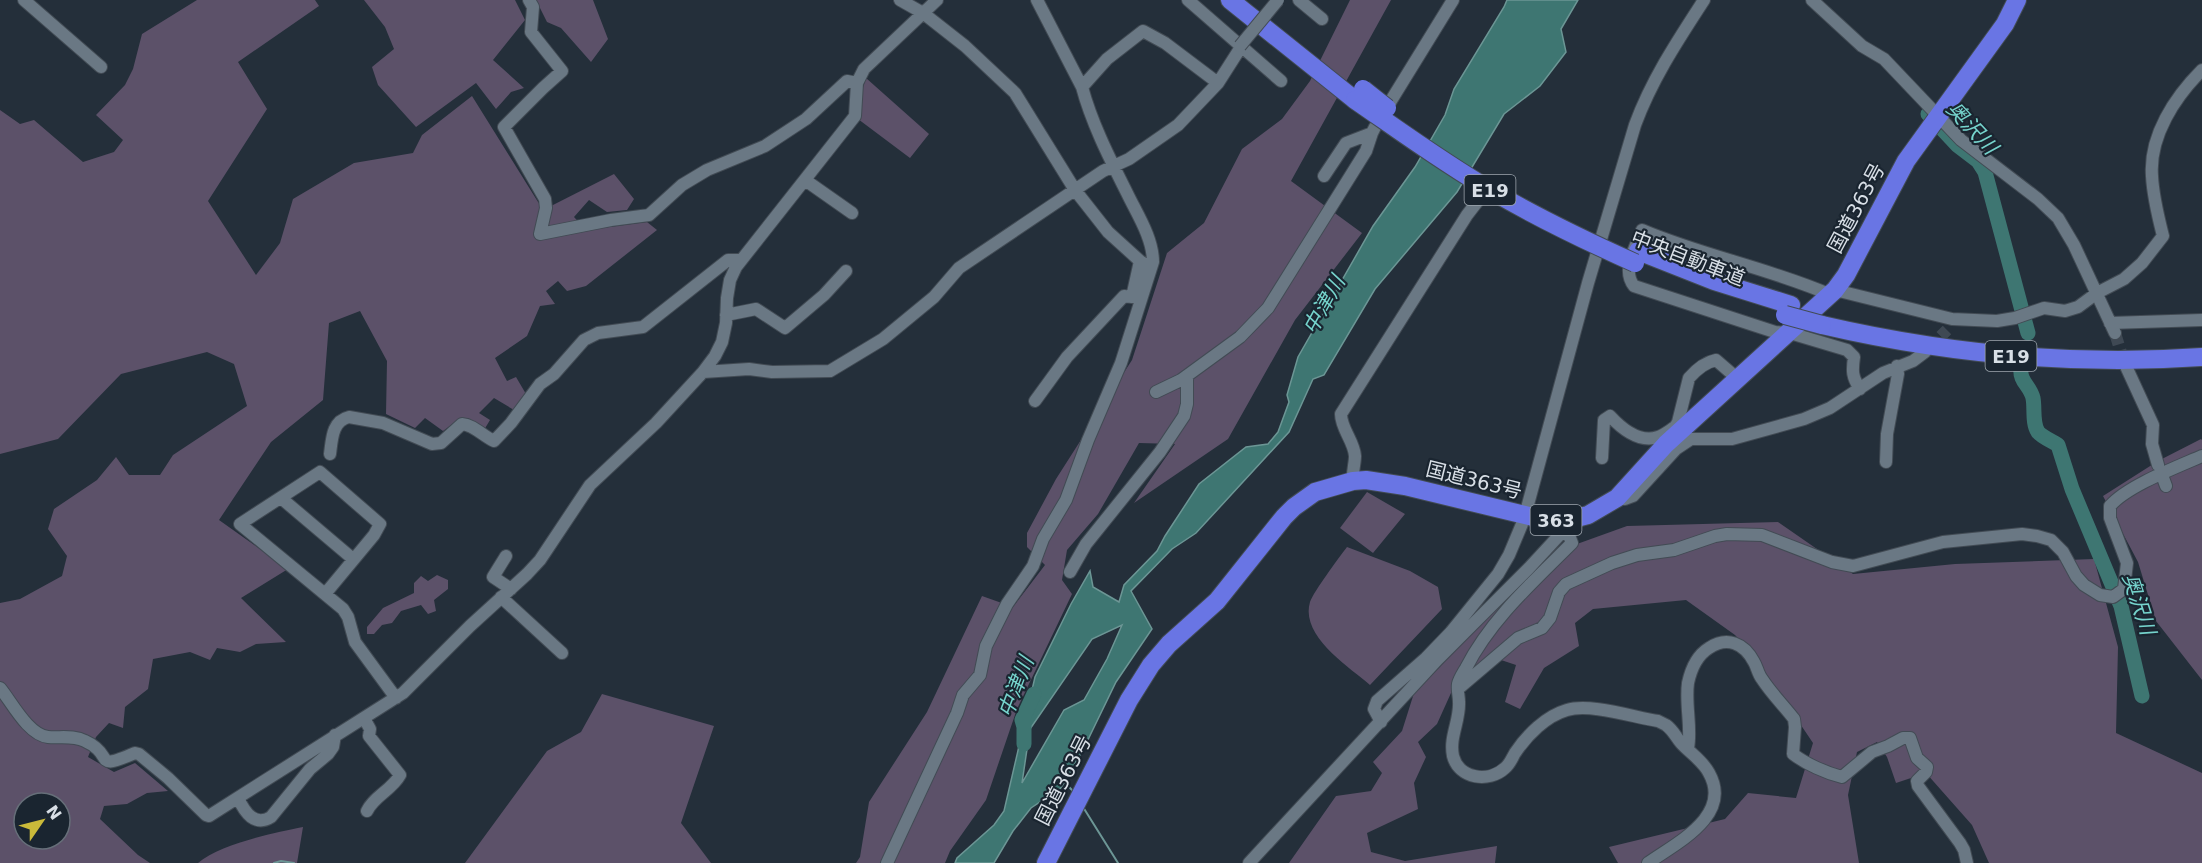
<svg xmlns="http://www.w3.org/2000/svg" width="2202" height="863" viewBox="0 0 2202 863" font-family="'DejaVu Sans','Noto Sans JP',sans-serif">
<style>
.green{fill:#5c5169;fill-rule:evenodd}
.water{fill:#3e7672;stroke:#6c9695;stroke-width:1.5;fill-rule:evenodd}
.lines{fill:none;stroke-linecap:round;stroke-linejoin:round}
.stream{stroke:#6c9695;stroke-width:2}
.river{stroke:#3e7672;stroke-width:15}
.minor-tunnel{stroke:#3f4954;stroke-width:12;stroke-dasharray:12 6;stroke-linecap:butt}
.minor-casing{stroke:#424b54;stroke-width:14}
.highway-casing{stroke:#424b54;stroke-width:20}
.minor{stroke:#6a7884;stroke-width:12}
.highway{stroke:#6975e4;stroke-width:18}
.minor-bridge-casing{stroke:#424b54;stroke-width:14;stroke-linecap:butt}
.highway-bridge-casing{stroke:#424b54;stroke-width:20;stroke-linecap:butt}
.minor-bridge{stroke:#6a7884;stroke-width:12}
.highway-bridge{stroke:#6975e4;stroke-width:18}
.labels{text-anchor:middle;dominant-baseline:central;stroke-width:4.5;stroke-linejoin:round;paint-order:stroke}
.shield{fill:#1a2530;stroke:#9fa7af;stroke-width:1.5}
.shield-label{font-size:18px;font-weight:bold;fill:#d8dfe6}
.street-label{font-size:20px;fill:#d8dfe6;stroke:#1a2530}
.water-label{font-size:21px;font-style:italic;fill:#76d4cd;stroke:#1a2530}
</style>
<rect width="100%" height="100%" fill="#242f3a"/>
<path class="green" d="M197,0H315L319,6L238,62L267,109L208,201L256,275L280,243L293,199L354,163L413,153L422,135L472,96L548,218L551,206L614,174L634,199L627,210L607,212L589,200L574,217L586,230L647,222L657,230L586,286L567,291L558,281L546,291L555,304L540,306L527,336L495,358L507,381L516,377L526,394L514,410L494,398L479,413L490,420L484,430L468,418L458,420L443,431L425,418L415,428L386,414L387,361L360,311L329,323L323,400L271,442L219,520L288,569L241,598L286,642L256,644L240,652L217,648L210,660L190,652L153,659L148,689L125,707L123,728L109,723L96,737L88,757L114,772L135,763L168,791L147,793L127,804L104,806L100,819L138,855L150,863H0V603L20,599L62,576L67,556L48,529L54,509L97,480L116,457L129,475H160L173,455L247,406L234,364L207,352L121,374L58,439L0,454V110L20,124L34,120L83,162L114,152L123,140L96,115L125,85L133,69L142,34ZM24,803H60V839H24Z
M364,0H515L525,20L493,60L524,88L511,92L496,109L476,83L416,127L378,85L372,67L394,49L385,27Z
M536,0H593L608,39L591,62L561,28L547,22Z
M1350,0H1391L1291,181L1362,233L1295,320L1228,439L1134,503L1175,444L1139,443L1098,514L1067,550L1062,580L1072,594L1017,709L986,800L950,851L945,863H856L860,857L869,802L927,712L982,596L1013,607L1045,565L1027,547V533L1056,479L1132,360L1167,253L1204,223L1242,149L1282,119L1310,81Z
M866,78L929,134L910,158L858,119L862,114L860,97Z
M2201,439L2202,440V680L2156,621L2138,562L2103,496L2158,461Z
M1367,492L1405,514L1373,553L1340,528Z
M1778,522L1853,574L1955,564L2094,559L2118,647L2116,733L2202,773V863H1989L1972,825L1926,773L1896,783L1887,757L1877,742L1857,752L1848,795L1859,863H1618L1609,847L1725,819L1748,793L1796,798L1813,743L1755,657L1735,635L1686,600L1593,609L1575,623L1579,646L1544,668L1520,709L1505,702L1516,665L1492,657L1451,693L1437,724L1418,742L1426,757L1414,783L1418,809L1367,833L1371,852L1405,861L1497,846L1495,863H1289L1336,796L1371,791L1382,773L1373,762L1402,731L1414,693L1552,553L1627,526Z
M1347,547L1410,571L1438,587L1442,609L1370,685C1348,666 1300,636 1310,602C1314,591 1338,559 1347,547Z
M437,575L448,580V589L434,600L436,611L428,614L421,605L401,611L392,623L382,625L374,634H367V627L383,608L414,593V583L421,576L428,581Z
M602,694L714,726L681,823L711,863H465L547,751L581,732Z
M303,827L297,863H198C221,844 273,833 303,827Z"/>
<path class="water" d="M1507,0H1578L1561,29L1566,52L1540,86L1504,114L1457,192L1375,289L1324,375L1313,379L1289,432L1196,533L1172,549L1131,591L1152,629L1116,682L1083,750L1061,788L1031,808L1013,831L994,863H955L957,858L994,825L1004,811L1035,677L1071,604L1090,571L1093,587L1119,602L1124,585L1157,551L1165,536L1199,484L1246,447L1268,444L1278,432L1289,402L1287,395L1298,357L1373,226L1415,167L1445,115L1454,89L1504,7ZM1122,625L1107,659L1084,700L1064,710L1022,783L1030,729L1092,639Z"/>
<g class="lines">
<path class="stream" d="M1063,781L1074,792
M1083,807L1118,863
M274,863L281,861L294,863"/>
<path class="river" d="M1928,114L1957,145L1978,161L1985,172L2028,333
M2021,367C2019,382 2030,385 2033,398C2035,408 2032,423 2038,432C2042,437 2052,441 2058,445L2072,489L2121,606L2142,696
M1024,744V727L1022,720L1034,694"/>
<path class="minor-tunnel" d="M2115,333L2124,362
M1928,349L1947,330"/>
<g class="minor-casing">
<path id="minor" d="M24,0L101,67
M529,0L533,7L531,32L562,71L543,88L504,127L545,199L546,208L540,234L611,220L649,215L682,185L707,170L765,146L806,119L847,81L857,83
M900,0L923,13L965,46L1015,93L1075,190L1108,232L1140,261L1151,268
M1188,0L1281,81
M1299,0L1322,19
M1812,0L1862,46L1884,59L1961,140L2038,199L2058,218L2074,245L2115,333
M1082,87L1107,59L1143,31L1165,43L1218,83
M1384,112L1453,0
M1324,176L1346,143L1372,133L1375,127
M805,180L852,213
M1835,290L1952,319L1997,321L2015,318L2044,308L2065,311L2078,307L2097,293L2124,279L2142,263L2163,236C2158,216 2153,197 2152,176C2149,136 2175,97 2202,70
M1831,295C1769,268 1703,256 1642,230C1636,247 1621,270 1634,286L1775,332L1790,333L1847,350L1854,357C1852,371 1852,377 1860,389
M726,315L756,309L785,328L824,295L846,271
M2110,323L2202,320
M2124,362L2153,425L2152,444L2158,465
M703,372L749,369L772,372L830,371L883,339L934,297L959,268L1103,171L1129,159L1178,125L1218,83L1241,47
M1156,392L1181,380L1240,337L1268,308L1366,151L1372,133
M1035,401L1067,357L1124,296L1132,297L1140,261
M1679,432L1675,427L1678,422L1689,378C1696,370 1706,362 1716,360L1738,379
M330,454C332,439 332,421 349,417L383,423L432,444L441,443L462,424C474,425 483,436 494,441L511,423L540,384L554,374L584,340L598,333L643,327L728,260H741
M1602,458L1604,420L1610,416C1622,429 1640,443 1658,437C1664,435 1670,430 1675,427
M1886,462L1887,434L1898,374L1897,366
M2162,475L2166,486
M1353,481C1352,472 1355,464 1355,456C1354,441 1341,429 1341,414L1467,215L1484,193
M281,498L353,559
M1617,498L1625,499L1633,496L1676,449L1691,439H1732L1804,419L1830,408L1883,373L1913,361L1925,352
M1527,508L1588,283L1635,125C1652,79 1678,40 1704,0
M1566,528L1572,543C1534,581 1491,619 1466,668C1463,673 1459,679 1458,684C1457,690 1459,696 1459,702C1460,721 1449,737 1453,756C1459,779 1489,783 1505,768C1510,764 1512,758 1515,753C1527,735 1546,716 1567,710C1590,703 1633,717 1658,721L1666,725C1673,730 1676,737 1681,743C1690,753 1703,761 1709,773C1733,816 1676,843 1648,863
M506,556L493,577L511,589
M1070,572L1086,544L1160,452L1184,416L1187,404V376
M325,594L374,535L380,524L320,472L240,524L343,609L348,617L355,642L396,698
M501,597L562,653
M0,688C11,701 28,735 48,737C60,738 74,735 85,741C116,755 91,772 135,753L139,754L168,778L206,815L209,816L403,693L470,626L527,574L540,560L590,485L656,423L703,372L715,356L722,342L726,323L727,298L730,280L736,267L855,116L857,83L864,69L937,0
M1458,689L1518,638L1542,628L1550,618L1559,592L1566,584L1612,563L1637,555L1674,550L1715,536L1727,534L1762,535L1832,562L1853,566L1943,542L2022,534L2037,536L2051,540L2063,552L2076,576L2084,585L2100,595L2113,597L2124,589L2127,563L2110,518V506C2127,486 2177,467 2202,456
M364,718L370,729L369,736L400,775C392,790 374,796 367,811
M1381,722L1374,709L1377,701L1426,658L1451,632L1498,574L1509,555L1522,524
M1688,748C1692,729 1685,704 1688,683C1691,669 1696,656 1709,648C1727,636 1744,643 1754,662C1757,667 1758,674 1762,679C1771,693 1784,706 1794,719L1795,727L1793,754C1806,764 1826,773 1842,777L1872,752L1888,746L1903,738H1910L1917,758L1927,767L1926,772L1917,781L1918,786L1960,843L1964,850L1967,863
M238,798C245,813 255,827 271,817L310,769L328,754L333,747L335,735
M887,863L957,713L963,695L980,675L986,646L1007,604L1033,566L1043,539L1066,500L1088,440L1121,363L1153,262C1153,238 1137,214 1127,193C1110,159 1092,124 1082,87L1037,0
M1249,863L1438,659L1529,568L1566,528L1565,522"/>
</g>
<g class="highway-casing">
<path id="highway" d="M1230,0L1355,100
M1638,251L1714,281L1791,305
M1822,325C1947,354 2074,366 2202,357
M1046,863L1129,700L1151,665L1169,644L1217,601L1284,517L1294,507L1315,492L1353,481L1366,480L1405,486L1537,518L1565,521L1588,515L1617,498L1666,444L1835,290L1846,275L1906,161L2005,24L2017,0"/>
</g>
<use href="#minor" class="minor"/>
<use href="#highway" class="highway"/>
<g class="minor-bridge-casing">
<path id="minor-bridge" d="M1240,46L1278,0"/>
</g>
<g class="highway-bridge-casing">
<path id="highway-bridge" d="M1363,89L1387,108
M1355,100C1400,131 1445,164 1492,191C1538,218 1586,241 1635,263
M1785,315L1822,325"/>
</g>
<use href="#minor-bridge" class="minor-bridge"/>
<use href="#highway-bridge" class="highway-bridge"/>
</g>
<g class="labels">
<g class="shield">
<rect x="1464.5" y="175" width="51" height="30" rx="4.5"/>
<rect x="1985.5" y="341" width="51" height="30" rx="4.5"/>
<rect x="1530.5" y="505" width="51" height="30" rx="4.5"/>
</g>
<g class="shield-label">
<text x="1490" y="190">E19</text>
<text x="2011" y="356">E19</text>
<text x="1556" y="520">363</text>
</g>
<g class="street-label">
<text transform="translate(1856 208) rotate(-62)">国道363号</text>
<text transform="translate(1688 258) rotate(21)">中央自動車道</text>
<text transform="translate(1474 480) rotate(14)">国道363号</text>
<text transform="translate(1063 780) rotate(-63)">国道363号</text>
</g>
<g class="water-label">
<text transform="translate(1972 128) rotate(47)">奥沢川</text>
<text transform="translate(1324 305) rotate(-61)">中津川</text>
<text transform="translate(2139 604) rotate(72)">奥沢川</text>
<text transform="translate(1016 687) rotate(-69)">中津川</text>
</g>
</g>
<g transform="translate(42 821) rotate(55)"><circle r="28" fill="#1a2530" stroke="#666f79" stroke-width="1.5"/>
<path d="M0-4.5L10 22L0 15L-10 22Z" fill="#caba3a"/>
<text y="-9" font-size="16" font-weight="bold" text-anchor="middle" fill="#d8dfe6">N</text>
</g>
</svg>
